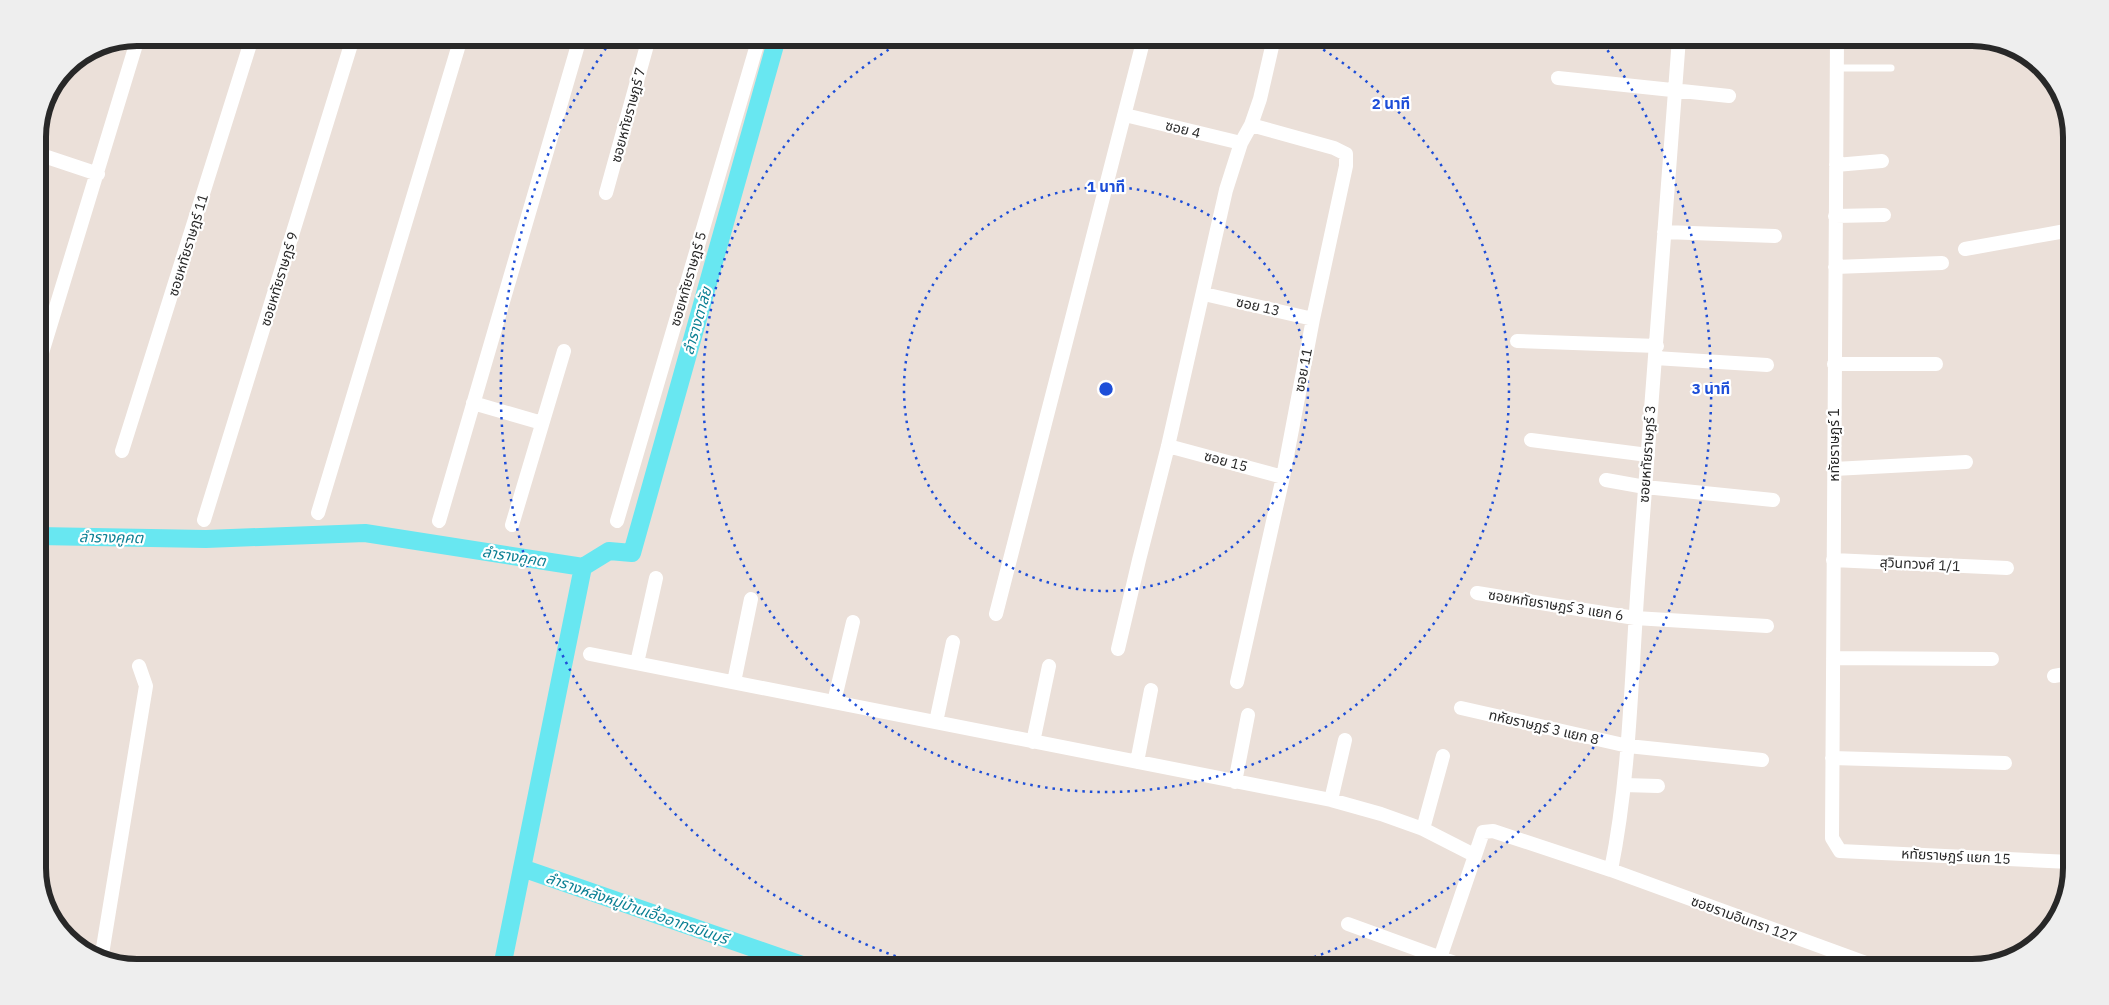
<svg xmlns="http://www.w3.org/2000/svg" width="2109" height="1005" viewBox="0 0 2109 1005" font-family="'IBM Plex Sans','Noto Sans Thai',sans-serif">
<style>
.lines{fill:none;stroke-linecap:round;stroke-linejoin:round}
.canal{stroke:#68e7f1;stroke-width:18}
.service{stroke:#fff;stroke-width:7}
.minor{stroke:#fff;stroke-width:14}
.ring{fill:none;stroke:#1d4ed8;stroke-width:2.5;stroke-dasharray:2.5 5}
.labels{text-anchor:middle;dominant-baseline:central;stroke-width:4.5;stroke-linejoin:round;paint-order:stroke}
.street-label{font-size:14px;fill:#282828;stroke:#fff}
.water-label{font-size:15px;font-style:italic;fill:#0a7f93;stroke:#fff}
.rim{fill:none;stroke:#282828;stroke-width:6}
.centre{fill:#1d4ed8;stroke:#fff;stroke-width:2.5}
.ring-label{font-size:15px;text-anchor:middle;font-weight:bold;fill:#1d4ed8;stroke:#fff;stroke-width:4.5;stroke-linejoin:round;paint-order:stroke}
</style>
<rect width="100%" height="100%" fill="#ebe0d9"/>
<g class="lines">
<path class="canal" d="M38,536L206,539L365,533L583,567L502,967
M583,567L609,551L632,553L777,38
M522,868L808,967"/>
<path class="service" d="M1837,68H1891"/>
<path class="minor" d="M1837,38L1832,838L1840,851L2071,862
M1558,78L1729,96
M1125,115L1241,143
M38,154L98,174
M1836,165L1882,161
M606,193L649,38
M1835,216L1884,215
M1664,232L1775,236
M1965,249L2071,230
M1835,267L1942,263
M1204,294L1313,319
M1517,341L1657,346
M1655,358L1767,365
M1834,364H1936
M38,366L138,38
M473,403L542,423
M1531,440L1648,455
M1168,446L1283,477
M122,451L252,38
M1834,469L1966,462
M1606,480L1645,487L1773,500
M318,513L461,38
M204,520L353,38
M439,521L580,38
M617,521L759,38
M512,525L564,351
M1833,560L2007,568
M1477,593L1635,618L1767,626
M996,614L1144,38
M1118,649L1139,560L1168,446L1226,190L1241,143L1251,125L1260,99L1274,38
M590,654L1331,800L1381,814L1423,829L1474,855
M1833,658L1992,659
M637,663L656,578
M2054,676L2071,673
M734,682L751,599
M1237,682L1283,477L1313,319L1346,166V154L1334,148L1251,125
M834,702L853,622
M1461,708L1628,746L1762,760
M936,722L953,642
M1033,742L1049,666
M1832,758L2005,763
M1137,762L1151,690
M1235,782L1248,715
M1624,785L1658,786
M1331,800L1345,740
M1423,829L1443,756
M1611,870C1631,771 1631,670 1639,569C1652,392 1666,215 1679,38
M1348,924L1466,967
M1440,958L1483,832L1493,831L1611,870L1877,967
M101,960L146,686L139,666"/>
</g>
<g class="ring">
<circle cx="1106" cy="389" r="202"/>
<path d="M1304 38A403 403 0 1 1 908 38"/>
<path d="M924 966A605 605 0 0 1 613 38M1599 38A605 605 0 0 1 1288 966"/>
</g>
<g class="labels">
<g class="street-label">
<text transform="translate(628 115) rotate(-75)">ซอยหทัยราษฎร์ 7</text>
<text transform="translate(1183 129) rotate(14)">ซอย 4</text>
<text transform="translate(188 245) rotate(-73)">ซอยหทัยราษฎร์ 11</text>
<text transform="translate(279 279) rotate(-73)">ซอยหทัยราษฎร์ 9</text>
<text transform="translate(688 279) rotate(-74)">ซอยหทัยราษฎร์ 5</text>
<text transform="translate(1258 306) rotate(13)">ซอย 13</text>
<text transform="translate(1303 370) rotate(-79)">ซอย 11</text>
<text transform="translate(1834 445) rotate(-90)">หทัยราษฎร์ 1</text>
<text transform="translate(1647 454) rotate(-86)">ซอยหทัยราษฎร์ 3</text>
<text transform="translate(1226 461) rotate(15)">ซอย 15</text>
<text transform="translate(1920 564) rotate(3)">สุวินทวงศ์ 1/1</text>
<text transform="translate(1556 605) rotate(9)">ซอยหทัยราษฎร์ 3 แยก 6</text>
<text transform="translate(1544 727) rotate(13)">ทหัยราษฎร์ 3 แยก 8</text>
<text transform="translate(1956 856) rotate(3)">หทัยราษฎร์ แยก 15</text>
<text transform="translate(1744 919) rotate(20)">ซอยรามอินทรา 127</text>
</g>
<g class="water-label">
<text transform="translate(697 321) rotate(-74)">ลำรางตาลัย</text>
<text transform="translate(111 537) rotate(1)">ลำรางคูคต</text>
<text transform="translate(514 556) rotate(9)">ลำรางคูคต</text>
<text transform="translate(637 908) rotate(19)">ลำรางหลังหมู่บ้านเอื้ออาทรมีนบุรี</text>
</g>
</g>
<path d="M0 0H2109V1005H0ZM137 46H1972A91 91 0 0 1 2063 137V868A91 91 0 0 1 1972 959H137A91 91 0 0 1 46 868V137A91 91 0 0 1 137 46Z" fill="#eee" fill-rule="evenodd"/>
<path class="rim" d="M137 46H1972A91 91 0 0 1 2063 137V868A91 91 0 0 1 1972 959H137A91 91 0 0 1 46 868V137A91 91 0 0 1 137 46Z"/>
<circle cx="1106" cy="389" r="8" class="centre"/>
<g class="ring-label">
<text x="1391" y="109">2 นาที</text>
<text x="1106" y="192">1 นาที</text>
<text x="1711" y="394">3 นาที</text>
</g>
</svg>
